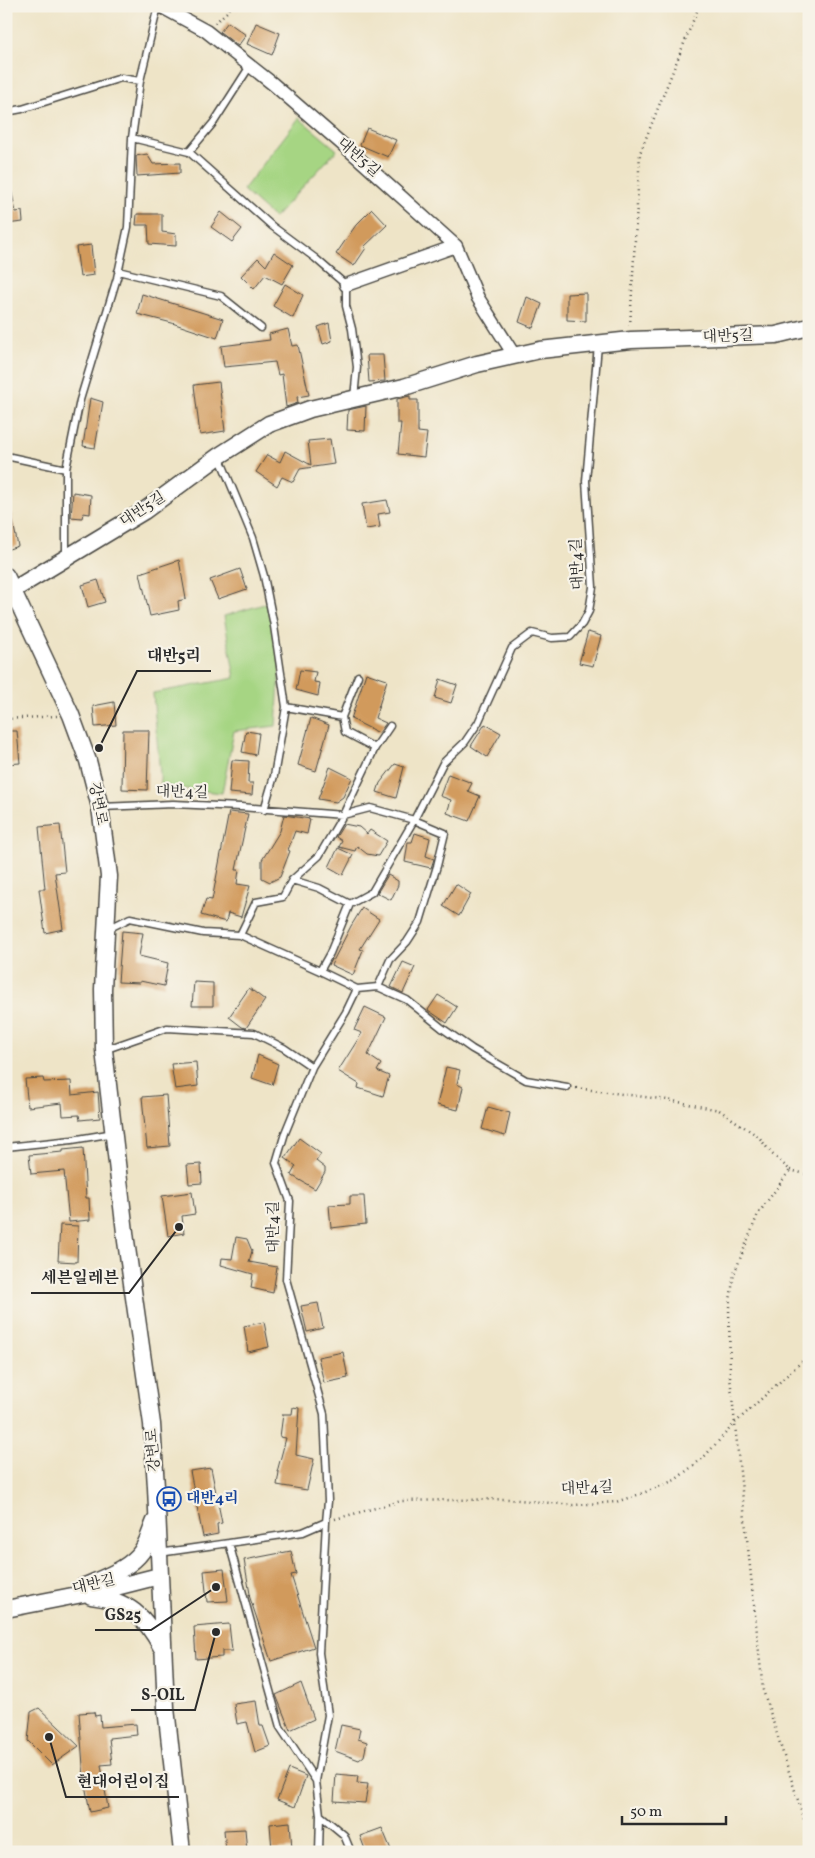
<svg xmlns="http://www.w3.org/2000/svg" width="815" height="1858" viewBox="0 0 815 1858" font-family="Vollkorn,'Noto Serif KR',serif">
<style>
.green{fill:#a6d583;stroke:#688057}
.building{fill:#d19a5c}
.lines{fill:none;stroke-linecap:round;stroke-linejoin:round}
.service-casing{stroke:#484742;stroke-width:9}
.minor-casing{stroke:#484742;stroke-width:15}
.tertiary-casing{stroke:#484742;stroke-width:19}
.path{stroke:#484742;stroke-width:2.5;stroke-dasharray:1 4;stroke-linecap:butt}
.service{stroke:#fff;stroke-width:6}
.minor{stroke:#fff;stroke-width:12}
.tertiary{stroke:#fff;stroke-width:16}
.labels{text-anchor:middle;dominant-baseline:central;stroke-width:4.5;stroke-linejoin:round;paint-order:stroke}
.street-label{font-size:15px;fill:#2b2b2b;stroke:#f7f3e8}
.transit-label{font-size:15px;font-weight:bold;fill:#164399;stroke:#f7f3e8;text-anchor:start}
.leader{fill:none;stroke:#2b2b2b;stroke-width:2}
.callout-dot{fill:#2b2b2b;stroke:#f7f3e8;stroke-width:2}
.callout-label{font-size:16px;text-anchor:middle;font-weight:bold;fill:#2b2b2b;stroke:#f7f3e8;stroke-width:4.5;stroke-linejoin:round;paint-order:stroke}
</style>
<rect width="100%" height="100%" fill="#f7f3e8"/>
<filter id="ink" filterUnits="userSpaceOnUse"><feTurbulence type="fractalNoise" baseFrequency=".02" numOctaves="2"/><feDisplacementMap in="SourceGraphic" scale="10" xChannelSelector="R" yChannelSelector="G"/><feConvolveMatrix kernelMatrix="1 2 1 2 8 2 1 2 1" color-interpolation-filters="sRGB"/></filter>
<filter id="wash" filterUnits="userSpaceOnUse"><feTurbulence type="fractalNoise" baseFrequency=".0096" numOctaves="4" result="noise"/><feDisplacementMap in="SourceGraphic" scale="20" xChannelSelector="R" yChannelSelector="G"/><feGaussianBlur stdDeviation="1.12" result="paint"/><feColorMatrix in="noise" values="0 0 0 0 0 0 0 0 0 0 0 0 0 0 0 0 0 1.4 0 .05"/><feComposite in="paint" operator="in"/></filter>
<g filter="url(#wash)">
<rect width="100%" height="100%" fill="#eee4c7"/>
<path class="green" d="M299,118L337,150L274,218L243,190Z
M271,602L280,667L276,726L234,731L222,793L161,786L153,693L235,678L224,616Z"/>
<g id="blocks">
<path class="building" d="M228,22L246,35L238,46L220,32Z
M256,23L280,33L272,55L247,44Z
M367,128L396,140L388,157L360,145Z
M147,154L153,164L180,163V173L137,176L136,156Z
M11,189L16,212L22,211L23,222L6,224V190Z
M372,209L387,225L364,247L366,248L354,266L336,254L356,225Z
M221,212L242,229L232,242L211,227Z
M137,214H162V232L176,234V246L149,244L148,225H136Z
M91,245L94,275L80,277L76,247Z
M274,252L293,265L282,284L265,275L254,289L241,276L258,258L266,266Z
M285,284L303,295L293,318L273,306Z
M586,293V321L567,320V294Z
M142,294L223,319L217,338L172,323L137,314Z
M527,297L542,304L533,328L519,322Z
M329,323L332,341L323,344L318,327Z
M288,329L292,346L298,345L309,395L297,397L298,403L286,407L282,374L278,375L275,362L224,367L221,346L270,340L269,334Z
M367,355H383L385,381L369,382Z
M219,382L225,431L200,435L194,385Z
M410,396V400H418V432L427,433L424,457L398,454L401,423H397V399Z
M90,398L103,402L95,448L83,446Z
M366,406L365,431L347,430L348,410Z
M330,439L334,464L300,469L293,482L282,477L277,486L256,472L267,455L280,462L285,451L311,465L308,441Z
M73,492L91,495L90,514L83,513L82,518L71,517Z
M387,500L390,512L378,514L380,527L366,529L362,504Z
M11,513L18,546L6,550V514Z
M179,560L186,599L178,601L179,610L150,616L140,573Z
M240,569L247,589L218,599L210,580Z
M98,580L105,602L88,607L82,585Z
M588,632L601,636L593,666L579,663Z
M300,670L316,672L314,682L320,683L318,696L296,690Z
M366,673L387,680L375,718L386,723L379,733L351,719Z
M440,679L457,685L451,703L435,698Z
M114,702L116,725L95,727L93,706Z
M311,718L329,725L316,771L298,765Z
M485,724L501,733L487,757L471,746Z
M123,730H149L147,790L122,789Z
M6,731H17L20,763L6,764Z
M246,731L259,733L256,755L242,752Z
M232,760L249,761L248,783H253L252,795L229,793Z
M395,764L404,767L396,798L377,792L380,783Z
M330,767L352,778L343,797L336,802L318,799Z
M448,774L472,783L468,791L480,796L469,821L447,813L451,800L440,796Z
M229,812L248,814L236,870H239L237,884L250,886L241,917L228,913L226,922L201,915L206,899L212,900Z
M284,815L310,819L307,834L295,831L288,850L290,851L280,877L270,882L262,878V860L280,831Z
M344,824L359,827L367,834L370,830L387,841L378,856L367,854L357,846L355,851L339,847L342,841L336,837Z
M60,825L65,872L55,873L63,929L45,933L39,889H45L39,827Z
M415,833L430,838L426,856L434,859L431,868L405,862L408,842H412Z
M338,848L353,855L343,875L329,867Z
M388,875L398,881V885L391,900L377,893Z
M456,884L471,894L459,916L443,906Z
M362,908L379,919L360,949L363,950L353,975L331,965L351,926Z
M122,931L143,933L139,956L168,963L164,986L140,981V983L118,982Z
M403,962L415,967L403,993L391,987Z
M194,982L213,983V1006H192Z
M249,988L265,1000L246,1028L242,1027L229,1017Z
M438,995L457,1007L447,1023L428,1010Z
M365,1007L386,1017L368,1055L381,1064L377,1071L389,1076L383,1096L358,1088L359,1084L338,1071L362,1033L354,1030Z
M258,1055L278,1064L272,1085L252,1078Z
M196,1062L198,1086L175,1089L171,1064Z
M446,1067L460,1070L457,1084L463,1087L458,1110L437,1105Z
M43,1078L44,1082L71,1081L72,1095L98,1092L100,1118L80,1120L79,1115L63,1116L62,1103L28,1107L25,1079Z
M166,1095L170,1146L147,1148L142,1097Z
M488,1107L510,1113L505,1136L482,1129Z
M299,1138L321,1154L316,1161L325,1168V1172L315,1189L291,1175L296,1166L285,1158Z
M83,1148L86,1198H89L90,1220L69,1222L64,1171L31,1174L29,1155L63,1152V1150Z
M201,1164L202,1183L189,1184L187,1165Z
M192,1192L195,1214L182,1216L184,1233L168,1236L162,1196Z
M350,1196H364L366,1224L331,1228L329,1205L350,1204Z
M60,1225L78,1226L77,1262L58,1261Z
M236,1237L247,1239L252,1251L249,1262L277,1267L273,1293L251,1288L253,1274L221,1265L222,1258L232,1259Z
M318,1303L323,1328L307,1332L301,1306Z
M264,1322L269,1347L248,1352L244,1326Z
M343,1352L348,1378L324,1383L318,1357Z
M293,1407L299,1408L296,1455L314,1459L307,1490L277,1485L279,1472H277L286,1438L280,1437L283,1414H292Z
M211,1468L222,1523L217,1524L218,1534L203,1537L190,1471Z
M291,1551L296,1574L291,1575L314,1647L271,1661L249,1595L250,1594L244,1560Z
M224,1569L228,1601L207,1602L204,1571Z
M229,1624L232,1651H222V1657L196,1659L194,1627Z
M301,1683L314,1719L290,1730L276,1695Z
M256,1701L260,1726H263L270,1746L255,1752L247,1722L237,1724L234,1704Z
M39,1708L79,1746L52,1765L28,1741L31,1712Z
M94,1712L95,1716L100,1715L101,1727L136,1724L137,1735L109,1738L112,1764L101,1765L108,1808L90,1812L84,1779L79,1713Z
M341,1725L360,1729L358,1739L367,1742L364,1756L359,1760L335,1751Z
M289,1769L306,1776L295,1807L277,1800Z
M336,1774L358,1776L357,1783L368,1784L365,1803L334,1801Z
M290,1822L292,1849L272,1850L270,1824Z
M382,1828L392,1852H366L360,1836Z
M245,1829L247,1852H226L224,1830Z"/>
</g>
</g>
<g filter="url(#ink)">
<use href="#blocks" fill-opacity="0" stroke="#484742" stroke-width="1"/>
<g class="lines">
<g class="service-casing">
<path id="service" d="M6,112L22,109L121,78L140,81
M132,138L189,152L272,226L315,258L346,285V306L352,329L357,367L354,398
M189,152L214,122L250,66
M118,271L221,296L261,328
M6,456L66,469V557
M219,456L253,538L264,576L274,626L286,707L274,776L264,810
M66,469L80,400L117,278L128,227L132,138L140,81L158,6
M286,707L342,717L358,676
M342,717L345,732L375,748
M101,807L173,804L241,807L343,815L375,748L390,726
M292,880L319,888L350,904
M108,929L130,918L203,933L240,935L320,971L357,989L346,1012L312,1067L285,1133L276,1163L290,1201L286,1279L324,1414L328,1501L326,1522
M240,935L256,902L283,897L292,880L319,856L343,815L370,808L414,820L372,892L350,904L330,953L320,971
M378,987L390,960L407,942L420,922L437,866L445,833L414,820L443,763L465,742L478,723L512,648L532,633L552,638L570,637L582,624L589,611L593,587L586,481L598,345
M357,989L378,987L407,1000L442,1028L472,1049L526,1080L567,1087
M104,1050L167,1028L254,1033L284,1048L312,1067
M6,1147L72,1140L114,1133
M229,1543L303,1532L326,1522L319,1653L328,1715L316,1781
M159,1553L229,1543L280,1727L316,1781L320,1815
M319,1852L320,1815L344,1835L351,1852"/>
</g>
<g class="minor-casing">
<path id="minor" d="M160,6L206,31L273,84L357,157L456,246L346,285
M456,246L478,298L514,355"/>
</g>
<g class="tertiary-casing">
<path id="tertiary" d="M6,576L71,715L88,761L100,807L109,876L103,989L104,1050L126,1241L152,1424L156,1487L166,1708L182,1852
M13,590L144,511L219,456L269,424L310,409L404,387L477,364L540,350L631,340L776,335L809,327
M83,1587C101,1579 124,1571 138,1556C147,1547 150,1532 155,1521
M91,1596C128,1600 146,1617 162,1648
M6,1609L108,1589L159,1576"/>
</g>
<path class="path" d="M215,23L229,10L231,6
M630,326L640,153L699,6
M6,719L57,716
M576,1088L668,1100L719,1110L759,1137L771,1153L790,1170L758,1214L734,1274L729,1307L730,1377L763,1690L809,1835
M790,1170L809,1175
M335,1519L401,1501L508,1499L573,1505L616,1502L643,1493L675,1480L703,1458L735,1423L809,1355"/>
<use href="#service" class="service"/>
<use href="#minor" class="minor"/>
<use href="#tertiary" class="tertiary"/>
</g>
</g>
<defs>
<g id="bus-ring" transform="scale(1.25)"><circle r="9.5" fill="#f7f3e8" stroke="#1a4fb4" stroke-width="1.5"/><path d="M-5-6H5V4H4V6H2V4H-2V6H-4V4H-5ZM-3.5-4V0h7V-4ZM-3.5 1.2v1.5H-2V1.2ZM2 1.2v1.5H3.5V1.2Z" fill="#1a4fb4"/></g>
</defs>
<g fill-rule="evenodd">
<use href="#bus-ring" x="169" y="1499"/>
</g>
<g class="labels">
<g class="street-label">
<text transform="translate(358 158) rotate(41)">대반5길</text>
<text transform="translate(728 337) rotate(-2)">대반5길</text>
<text transform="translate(143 510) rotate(-33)">대반5길</text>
<text transform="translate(578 564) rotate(-92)">대반4길</text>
<text transform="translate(182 793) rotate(1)">대반4길</text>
<text transform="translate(97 804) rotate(79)">강변로</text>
<text transform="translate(274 1227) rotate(-90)">대반4길</text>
<text transform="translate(154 1450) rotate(-94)">강변로</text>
<text transform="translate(587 1489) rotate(-2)">대반4길</text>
<text transform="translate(94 1585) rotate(-13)">대반길</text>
</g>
<g class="transit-label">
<text x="186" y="1499">대반4리</text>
</g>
</g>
<path class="leader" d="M99 748L137 671H211M179 1227L129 1293H31M216 1587L151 1630H95M216 1632L195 1710H131M49 1737L66 1797H179"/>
<g class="callout-dot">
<circle cx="99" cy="748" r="5"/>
<circle cx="179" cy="1227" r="5"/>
<circle cx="216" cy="1587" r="5"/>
<circle cx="216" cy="1632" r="5"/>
<circle cx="49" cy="1737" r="5"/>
</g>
<g class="callout-label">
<text x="174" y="661">대반5리</text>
<text x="80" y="1283">세븐일레븐</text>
<text x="123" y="1620">GS25</text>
<text x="163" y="1700">S-OIL</text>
<text x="123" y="1787">현대어린이집</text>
</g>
<rect width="815" height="1858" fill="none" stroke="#f7f3e8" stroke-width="25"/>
<path d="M622 1816v8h104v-8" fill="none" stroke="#2b2b2b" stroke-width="2.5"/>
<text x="630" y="1816" font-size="15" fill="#2b2b2b" stroke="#f7f3e8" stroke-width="4" paint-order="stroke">50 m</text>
</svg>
